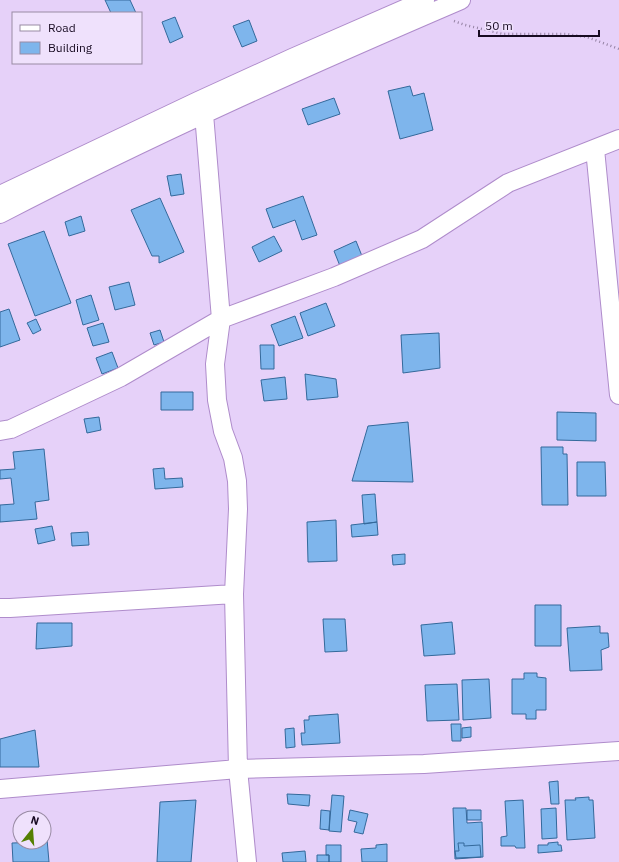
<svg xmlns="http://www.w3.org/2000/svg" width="619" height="862" viewBox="0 0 619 862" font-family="'IBM Plex Sans',sans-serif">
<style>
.building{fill:#7eb5ec;stroke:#34699b}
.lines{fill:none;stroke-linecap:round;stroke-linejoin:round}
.minor-casing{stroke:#af8ccb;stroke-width:20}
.path{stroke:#9482a3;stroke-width:2.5;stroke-dasharray:1 3;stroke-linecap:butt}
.minor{stroke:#fff;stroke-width:18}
</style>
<rect width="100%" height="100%" fill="#e6d1f9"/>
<path class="building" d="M105,0H130L136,13H111Z
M175,17L183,37L170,43L162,22Z
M249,20L257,41L242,47L233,26Z
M410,86L413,96L424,93L433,130L400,139L388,91Z
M334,98L340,114L308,125L302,109Z
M181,174L184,194L171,196L167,176Z
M303,196L317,235L302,240L295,220L273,228L266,209Z
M160,198L184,252L159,263V256H152L131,210Z
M81,216L85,231L69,236L65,222Z
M44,231L71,303L35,316L8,244Z
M274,236L282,251L259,262L252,247Z
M356,241L362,256L340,266L334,251Z
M129,282L135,305L115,310L109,287Z
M91,295L99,320L83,325L76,300Z
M326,303L335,326L308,336L300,313Z
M9,309L20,340L0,347V312Z
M295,316L303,338L279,346L271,325Z
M36,319L41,330L33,334L27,323Z
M103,323L109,342L93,346L87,328Z
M160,330L164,342L154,345L150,333Z
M439,333L440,368L403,373L401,335Z
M260,345H274V369H261Z
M112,352L118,368L102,374L96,358Z
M305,374L336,379L338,397L307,400Z
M285,377L287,399L264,401L261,380Z
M161,392H193V410H161Z
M557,412L596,413V441L557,440Z
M99,417L101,430L87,433L84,419Z
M408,422L413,482L352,481L368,426Z
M541,447H563V454H567L568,505H542Z
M44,449L49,500L35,502L37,519L0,522V505L14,504L11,478L0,479V470L15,469L13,452Z
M577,462H605L606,496H577Z
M164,468L165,479L182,478L183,487L155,489L153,469Z
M375,494L377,522L364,524L362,495Z
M336,520L337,561L308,562L307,522Z
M377,522L378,535L352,537L351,525Z
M52,526L55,540L38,544L35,529Z
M88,532L89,545L72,546L71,533Z
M405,554V564L393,565L392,555Z
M535,605H561V646H535Z
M323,619H345L347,651L325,652Z
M452,622L455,654L424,656L421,625Z
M37,623H72V646L36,649Z
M600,626V633H608L609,647L601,650L602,670L570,671L567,628Z
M524,673H537V677L546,678V710H536V719H526V714H512V679H524Z
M489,679L491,718L463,720L462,680Z
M457,684L459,720L427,721L425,685Z
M338,714L340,743L302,745L301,733H305L304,720H309V716Z
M451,724H461V741H452Z
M471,727V737L462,738V728Z
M294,728L295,747L286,748L285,729Z
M35,730L39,767H0V739Z
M558,781L559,804H551L549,782Z
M287,794L310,795L309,806L288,804Z
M332,795L344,796L341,832L329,831Z
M589,797V800H593L595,838L567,840L565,800H576L575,798Z
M196,800L191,862H157L160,802Z
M523,800L525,848H516L515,846H501V837L507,836L505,801Z
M453,808H466L467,823L482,822L483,857L455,859Z
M556,808L557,838L542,839L541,809Z
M321,810L330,811L329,830L320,829Z
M350,810L368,814L363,834L354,832L357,822L348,820Z
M467,810H481V820H467Z
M44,839H47L49,862H13L12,843L44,842Z
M558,842V845H561L562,851L538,853V845H548V843Z
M458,843H464V846L480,845L481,857L456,858L455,851H459Z
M387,844V862H362L361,849L376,848V845Z
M326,845H341V862H329V855H326Z
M305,851L306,862H283L282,853Z
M317,855H329V862H317Z"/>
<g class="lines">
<g class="minor-casing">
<path id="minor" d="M204,114L221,319L215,364L217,400L223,431L233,458L237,481L238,509L234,594L238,769L247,862
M595,149L619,395
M0,195L198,101L292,58L425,0
M0,214C150,136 305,67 461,0
M0,431L11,429L121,377L221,319L334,277L422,239L508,183L619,139
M0,608H10L234,594
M0,789L238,769L424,764L619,751"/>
</g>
<path class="path" d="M454,21L465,25L503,34H566L587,37L619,49"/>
<use href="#minor" class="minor"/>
</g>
<rect x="12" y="12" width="130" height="52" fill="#efe1fc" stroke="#998ba4"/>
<rect x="20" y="25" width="20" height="6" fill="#ffffff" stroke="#998ba4"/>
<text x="48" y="32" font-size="12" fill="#170a21">Road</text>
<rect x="20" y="42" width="20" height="12" fill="#7eb5ec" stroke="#998ba4"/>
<text x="48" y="52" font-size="12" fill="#170a21">Building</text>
<g transform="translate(32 830) rotate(17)"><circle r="19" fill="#efe1fc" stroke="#998ba4"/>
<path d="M0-3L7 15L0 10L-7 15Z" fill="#557f02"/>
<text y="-6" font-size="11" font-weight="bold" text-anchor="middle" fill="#170a21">N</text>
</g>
<path d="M479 30v6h120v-6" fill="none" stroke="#170a21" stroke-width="2"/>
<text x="485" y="30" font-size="12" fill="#170a21" stroke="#efe1fc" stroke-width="3" paint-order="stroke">50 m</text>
</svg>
